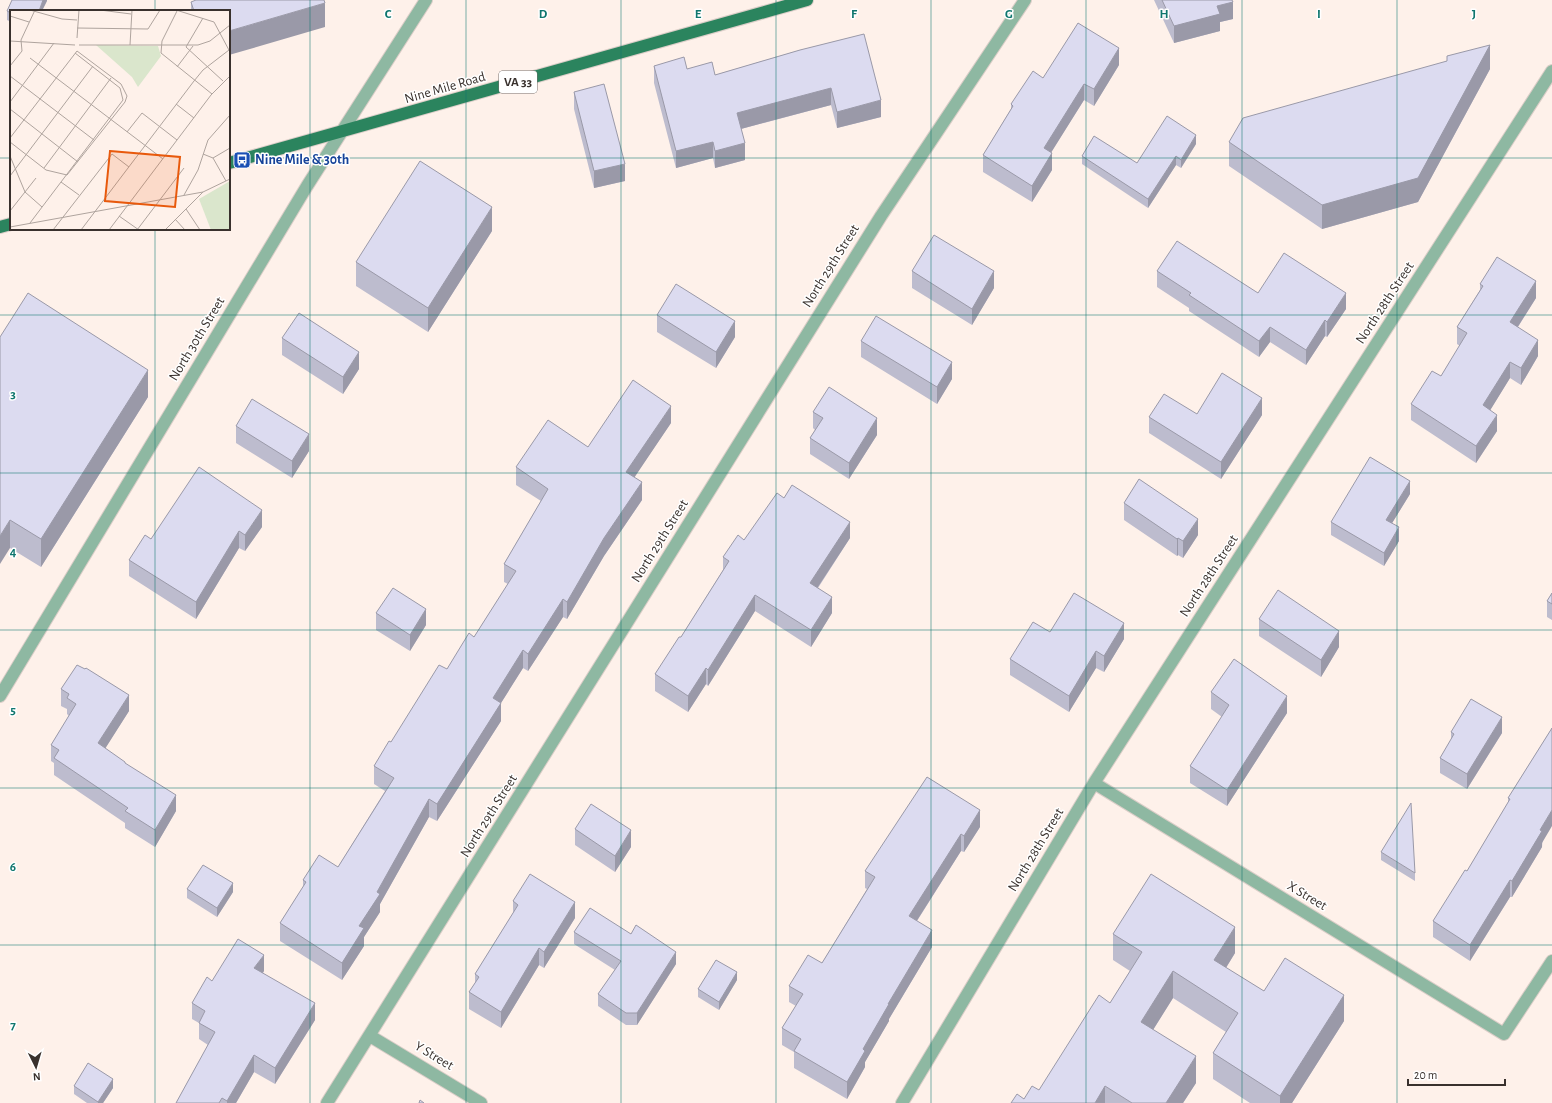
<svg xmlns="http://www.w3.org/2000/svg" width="1552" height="1103" viewBox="0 0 1552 1103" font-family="'Alegreya Sans',sans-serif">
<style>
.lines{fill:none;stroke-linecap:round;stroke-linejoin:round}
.minor-casing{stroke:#dbcec8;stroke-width:14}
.major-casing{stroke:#dbcec8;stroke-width:14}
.minor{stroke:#8eb8a2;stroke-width:12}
.major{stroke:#2b845e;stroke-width:12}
.wall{fill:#bdbcce}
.shaded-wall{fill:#9a99a8}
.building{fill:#dcdbf0;stroke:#9a99a8}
.grid{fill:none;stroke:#0f766e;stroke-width:1;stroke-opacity:0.55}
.labels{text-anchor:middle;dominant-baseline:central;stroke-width:3;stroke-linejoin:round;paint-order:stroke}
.shield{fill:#fff;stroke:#746f6c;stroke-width:1}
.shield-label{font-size:13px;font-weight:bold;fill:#39312d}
.street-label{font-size:14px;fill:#39312d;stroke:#fff}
.transit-label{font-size:14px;font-weight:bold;fill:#164399;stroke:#fff;text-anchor:start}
.inset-road{fill:none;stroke:#afa49e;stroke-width:1}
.view{fill:#e8590c;fill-opacity:0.15;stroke:#e8590c;stroke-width:2}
.inset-edge{fill:none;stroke:#39312d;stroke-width:2}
.grid-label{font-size:13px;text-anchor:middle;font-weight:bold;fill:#0f766e;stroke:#fff;stroke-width:3;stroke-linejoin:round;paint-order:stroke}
</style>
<rect width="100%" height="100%" fill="#fef1ea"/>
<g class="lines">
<g class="minor-casing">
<path id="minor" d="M0,696L307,186L426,0
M1094,783L1504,1034L1552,961
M370,1036L481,1103
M327,1103L881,216L1025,0
M902,1103L1094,783L1552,71"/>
</g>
<g class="major-casing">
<path id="major" d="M229,163L807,0
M0,227L11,224"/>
</g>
<use href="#minor" class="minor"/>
<use href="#major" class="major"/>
</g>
<path class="wall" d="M47,0V1L11,11V22L7,20V11Z
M1154,0H1232L1233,19L1220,22V31L1174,43Z
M191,2L325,27L229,11H191Z
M800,50L881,117L837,128L831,105L741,129L745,160L715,168L713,158L676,168L654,83V66L687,69L715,75Z
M1447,56L1490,69L1418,202L1322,229L1229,166V142L1447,61Z
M1119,65L1094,106L1084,100L1051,152L1052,170L1032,202L983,172V155L1011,109V104L1043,78Z
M574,92L625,181L594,188L574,109Z
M1196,144L1181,168L1176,165L1148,208L1082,164V156L1137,163Z
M492,231L428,332L356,286V262Z
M912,271L994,288L972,325L912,288Z
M1157,271L1258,293L1346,309L1327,337L1325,336L1306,365L1270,342L1259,357L1189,311V308L1157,287Z
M1480,284L1536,298L1518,327L1538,356L1521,385L1510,378L1490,410L1497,431L1476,463L1411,420V404L1441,376L1460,346L1457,344V327L1480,290Z
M657,315L735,337L716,368L657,332Z
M0,337L148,397L41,567L10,548Z
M282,338L359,369L343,394L282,355Z
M861,341L952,379L937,404L861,357Z
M813,412L877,435L849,479L810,454V438L815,430L813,428Z
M1197,414L1262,415L1221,479L1149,433V417Z
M671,423L634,477L642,500L604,556L567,619L563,617L528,671L523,668L501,703V721L437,821L429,817L380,904V912L364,937V946L342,980L280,941V923L303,887V880L338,867L385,791L374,784V766L391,742L447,669L474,637L508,584L504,582V564L541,501L516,485V467Z
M236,426L309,451L292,478L236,443Z
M1410,494L1392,523L1399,541L1384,566L1331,535V522Z
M784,498L850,538L818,588L832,613L811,647L755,611L708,686L706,684L688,712L655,691V674L681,637L723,570V557L744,540Z
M1124,503L1198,535L1183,558L1178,555L1177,556L1124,520Z
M262,527L245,551L239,548L196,619L129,576V560L151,539Z
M1552,593V620L1547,617V601Z
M376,613L426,625L410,651L376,630Z
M1259,619L1339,647L1321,677L1259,636Z
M1050,632L1124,639L1104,672L1096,668L1069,712L1010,675V659Z
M61,689L129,711L105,748L125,764L176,811L155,847L125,828V823L54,775V763L51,761V745L69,716L67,714V709L61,706Z
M1211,692L1287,713L1227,806L1190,783V766L1222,717L1211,709Z
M1552,728L1542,847L1512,897H1510L1470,961L1433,937V921L1467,871L1508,803V798Z
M1451,732L1502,733L1467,789L1440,773V758L1451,740Z
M980,827L964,852L961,851L917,921L932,947L889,1019V1021L865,1062V1067L847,1099L794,1068V1052L782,1045V1028L796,1006L789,1002V986L822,963L867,889L865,888V871Z
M575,829L631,847L615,872L575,845Z
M1381,852L1415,873V881L1381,860Z
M187,889L233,892L217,917L187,898Z
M513,901L575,918L544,968L539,965L501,1028L469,1009V992L475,983V974L513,913Z
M574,932L676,964L637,1025H626L598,1006V994L615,970L574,944Z
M1113,934L1235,953L1226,968L1264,991L1344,1021L1292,1103H1250L1213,1079V1053L1226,1032L1173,998L1153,1030L1196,1083L1183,1103H1011L1024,1099L1039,1090L1110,1003L1130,971L1113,960Z
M264,971L263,973L315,1020L275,1084L254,1072L236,1103H176L208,1045L199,1039V1023L192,1019V1003L212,981Z
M737,980L719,1010L698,997V989Z
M74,1086L113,1088L103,1103H87L74,1094Z"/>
<path class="shaded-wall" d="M43,0H47V1L42,11H39Z
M1233,2V19L1220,22V31L1174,43V26L1217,6Z
M325,3V27L229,55V31Z
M1490,45V69L1418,202L1322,229V205Z
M1119,48V65L1094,106V89Z
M1084,84V100L1044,164V148Z
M831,88V105L737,130V113Z
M881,100V117L837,128V112Z
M1196,135V144L1181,168V160Z
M713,142V158L676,168V151Z
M745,143V160L715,168V151Z
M1052,153V170L1032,202V186Z
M1176,156V165L1148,208V199Z
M625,164V181L594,188V171Z
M492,207V231L428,332V308Z
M994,271V288L972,325V309Z
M1536,281V298L1510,339V322Z
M1346,293V309L1327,337V322Z
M1325,320V336L1306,365V350Z
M735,321V337L716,368V352Z
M1270,327V342L1259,357V341Z
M1538,340V356L1521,385V368Z
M359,352V369L343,394V377Z
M952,362V379L937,404V387Z
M1510,362V378L1483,422V405Z
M148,370V397L41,567V539Z
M1262,398V415L1221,479V462Z
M671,406V423L626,490V472Z
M1497,415V431L1476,463V446Z
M877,418V435L849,479V463Z
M309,434V451L292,478V461Z
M1410,481V494L1386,533V520Z
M642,482V500L604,556L567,619V602L604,538Z
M262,510V527L245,551V535Z
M1198,519V535L1183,558V541Z
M10,520V548L0,564V536Z
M850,522V538L810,599V583Z
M1399,527V541L1384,566V553Z
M239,531V548L196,619V602Z
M1178,538V555L1177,556V539Z
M755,595V611L708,686V670Z
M832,597V613L811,647V630Z
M563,599V617L528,671V654Z
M426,609V625L410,651V635Z
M1124,623V639L1104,672V656Z
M1339,631V647L1321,677V660Z
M523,650V668L501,703V721L437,821V804L493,698Z
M1096,651V668L1069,712V696Z
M706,668V684L688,712V696Z
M129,695V711L98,760V743Z
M1287,696V713L1227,806V790Z
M1502,717V733L1467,789V774Z
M176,795V811L155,847V830Z
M429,799V817L380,904V912L364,937V946L342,980V963L359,926L377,892Z
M980,810V827L964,852V836Z
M1552,810V826L1542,843V847L1512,897V881L1540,830Z
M631,830V847L615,872V856Z
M961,834V851L909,933V916Z
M1510,880V897L1470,961V945Z
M233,883V892L217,917V908Z
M575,902V918L544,968V952Z
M1235,927V953L1214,987V960Z
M932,930V947L889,1019V1021L865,1062V1067L847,1099V1082L863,1049L888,1004Z
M539,948V965L501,1028V1012Z
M676,952V964L637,1025V1013Z
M264,955V971L254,985V968Z
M1173,971V998L1141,1049V1022Z
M737,972V980L719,1010V1002Z
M1344,995V1021L1292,1103H1280V1096Z
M315,1003V1020L275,1084V1068Z
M254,1055V1072L236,1103H227V1101Z
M1196,1056V1083L1183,1103H1166Z
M113,1079V1088L103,1103H98V1102Z
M1105,1086V1103H1095Z"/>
<path class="building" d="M12,0H43L39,11H11V13L7,11Z
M196,0H324L325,3L229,31V11H194L191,2Z
M1162,0H1232L1233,2L1217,6L1220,14L1174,26Z
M1078,23L1119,48L1094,89L1084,84L1044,148L1052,153L1032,186L983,155L1013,106L1011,104L1033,71L1043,78Z
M864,34L881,100L837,112L831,88L737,113L745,143L715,151L713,142L676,151L654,66L684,57L687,69L712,62L715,75L800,50Z
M1490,45L1418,178L1322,205L1229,142L1243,118L1447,61V56Z
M604,84L625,164L594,171L574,92Z
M1167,116L1196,135L1181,160L1176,156L1148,199L1082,156L1094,136L1137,163Z
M420,161L492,207L428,308L356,262Z
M934,235L994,271L972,309L912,271Z
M1177,241L1258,293L1284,253L1346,293L1327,322L1325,320L1306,350L1270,327L1259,341L1189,295L1191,293L1157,271Z
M1497,257L1536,281L1510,322L1538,340L1521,368L1510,362L1483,405L1497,415L1476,446L1411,404L1432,371L1441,376L1467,333L1457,327L1483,286L1480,284Z
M676,284L735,321L716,352L657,315Z
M28,293L148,370L41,539L10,520L0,536V337Z
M299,313L359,352L343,377L282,338Z
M876,316L952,362L937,387L861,341Z
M1222,373L1262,398L1221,462L1149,417L1164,394L1197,414Z
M633,380L671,406L626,472L642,482L604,538L567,602L563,599L528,654L523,650L493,698L501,703L437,804L429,799L377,892L380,894L359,926L364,928L342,963L280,923L306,882L303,880L319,855L338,867L394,778L374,766L389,741L391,742L439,665L447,669L469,633L474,637L516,571L504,564L548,489L516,467L548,420L588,447Z
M829,387L877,418L849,463L810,438L823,418L813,412Z
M252,399L309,434L292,461L236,426Z
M1370,457L1410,481L1386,520L1399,527L1384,553L1331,522Z
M199,467L262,510L245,535L239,531L196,602L129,560L145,535L151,539Z
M1139,479L1198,519L1183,541L1178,538L1177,539L1124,503Z
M792,485L850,522L810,583L832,597L811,630L755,595L708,670L706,668L688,696L655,674L679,637H681L729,561L723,557L738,535L744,540L777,493L784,498Z
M393,588L426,609L410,635L376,613Z
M1278,590L1339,631L1321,660L1259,619Z
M1074,593L1124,623L1104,656L1096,651L1069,696L1010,659L1033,622L1050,632Z
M1552,593V604L1547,601Z
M1234,659L1287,696L1227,790L1190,766L1229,705L1211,692Z
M77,665L85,669L86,668L129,695L98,743L125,762V763L176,795L155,830L125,811L128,808L54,758L59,750L51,745L76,704L67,698L69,694L61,689Z
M1471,699L1502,717L1467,774L1440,758L1454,734L1451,732Z
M1552,728V810L1540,830L1542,831L1512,881L1510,880L1470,945L1433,921L1465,870L1467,871L1510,799L1508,798Z
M927,777L980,810L964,836L961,834L909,916L932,930L888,1004H889L863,1049L865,1051L847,1082L794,1051L801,1039L782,1028L803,994L789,986L808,955L822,963L875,877L865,871Z
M1411,803L1415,873L1381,852Z
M591,804L631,830L615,856L575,829Z
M203,865L233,883L217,908L187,889Z
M530,874L575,902L544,952L539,948L501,1012L469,992L479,977L475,974L518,905L513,901Z
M1151,874L1235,927L1214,960L1264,991L1285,958L1344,995L1280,1096L1213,1053L1238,1013L1173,971L1141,1022L1196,1056L1166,1103H1132L1105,1086L1095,1103H1011L1017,1094L1024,1099L1032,1086L1039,1090L1099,995L1110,1003L1142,952L1113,934Z
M590,908L631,934L636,925L676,952L637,1013H626L598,994L621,961L574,932Z
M238,939L264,955L254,968L315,1003L275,1068L254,1055L227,1101L222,1098L219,1103H176L215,1032L199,1023L205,1011L192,1003L207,977L212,981Z
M716,960L737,972L719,1002L698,989Z
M88,1063L113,1079L98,1102L74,1086Z
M420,1100L424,1103H419Z"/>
<path class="grid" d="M155,0V11M310,0V1103M466,0V1103M621,0V1103M776,0V1103M931,0V1103M1086,0V1103M1242,0V1103M1397,0V1103M0,158H11M229,158H1552M155,229V1103M0,315H1552M0,473H1552M0,630H1552M0,788H1552M0,945H1552"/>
<defs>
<g id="bus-square" transform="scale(0.9)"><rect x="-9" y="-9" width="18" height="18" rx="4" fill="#1a4fb4" stroke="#fff"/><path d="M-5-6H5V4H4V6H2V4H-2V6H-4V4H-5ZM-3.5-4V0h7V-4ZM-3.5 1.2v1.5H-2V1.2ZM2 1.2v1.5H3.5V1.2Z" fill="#fff"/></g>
</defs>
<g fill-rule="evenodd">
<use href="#bus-square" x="242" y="160"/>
</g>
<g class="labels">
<rect class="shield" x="499" y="71" width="38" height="22" rx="3"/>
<g class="shield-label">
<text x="518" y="82">VA 33</text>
</g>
<g class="street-label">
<text transform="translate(445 88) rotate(-16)">Nine Mile Road</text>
<text transform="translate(831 266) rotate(-58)">North 29th Street</text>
<text transform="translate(1385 303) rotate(-57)">North 28th Street</text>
<text transform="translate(197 339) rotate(-59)">North 30th Street</text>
<text transform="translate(660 541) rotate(-58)">North 29th Street</text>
<text transform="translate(1209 576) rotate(-57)">North 28th Street</text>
<text transform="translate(489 816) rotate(-58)">North 29th Street</text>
<text transform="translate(1036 850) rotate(-59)">North 28th Street</text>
<text transform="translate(1307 896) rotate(31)">X Street</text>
<text transform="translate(434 1056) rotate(31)">Y Street</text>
</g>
<g class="transit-label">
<text x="255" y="160">Nine Mile &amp; 30th</text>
</g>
</g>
<g transform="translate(10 10)">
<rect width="220" height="220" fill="#fef1ea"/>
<path d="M220,171V220H201L189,189Z" fill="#dae6cc"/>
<path d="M86,35L148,36L151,46L128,77L122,67Z" fill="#dae6cc"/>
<path class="inset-road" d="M20,0L52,9L67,10M90,0L121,4M166,0L204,12L220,42M167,1L152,31L151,43L202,84M0,6L19,12M193,8L176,37L213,71M67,18L138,19L150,0M67,28L69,0M0,31L65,35M69,35H188L200,31L220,15M120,35L122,0M20,48L153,149M0,56L12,41L11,30L25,0M167,57L183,36M0,66L84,130M0,92L44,33M166,94L184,108M0,99L68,152M117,122L132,103L167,130M0,128L67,41L111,74L117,86L115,92L57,165M0,132L36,160L57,165M193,144L203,148L216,171M0,146L15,182L32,197M203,148L220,138M34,158L101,68M0,166L83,56M51,172L69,185M174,185L188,160L198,130L220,105M176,199L190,220M0,201L26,168M109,206L129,220M165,209L175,220M20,213L113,90L110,78L65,43M0,217L193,182L220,169M43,220L102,144L119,157M71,220L184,71L193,60L219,40M99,220L201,85L220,66M127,220L174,158M155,220L193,182"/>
<path class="view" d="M100,141L170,147L165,197L95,191Z"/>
<rect width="220" height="220" class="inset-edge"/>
</g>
<g class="grid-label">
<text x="388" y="18">C</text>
<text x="543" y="18">D</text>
<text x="698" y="18">E</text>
<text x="854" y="18">F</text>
<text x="1009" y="18">G</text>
<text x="1164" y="18">H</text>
<text x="1319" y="18">I</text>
<text x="1474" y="18">J</text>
<text x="13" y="398">3</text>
<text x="13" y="556">4</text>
<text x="13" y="714">5</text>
<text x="13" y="871">6</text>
<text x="13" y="1029">7</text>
</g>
<g transform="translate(36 1067) rotate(175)" stroke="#ffffff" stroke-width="3" paint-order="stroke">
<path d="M0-3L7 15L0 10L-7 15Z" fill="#39312d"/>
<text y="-6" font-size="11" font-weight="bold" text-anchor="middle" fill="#39312d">N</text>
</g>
<path d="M1408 1079v6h97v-6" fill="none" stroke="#39312d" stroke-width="2"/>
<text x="1414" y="1079" font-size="12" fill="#39312d" stroke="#ffffff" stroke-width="3" paint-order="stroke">20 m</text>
</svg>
